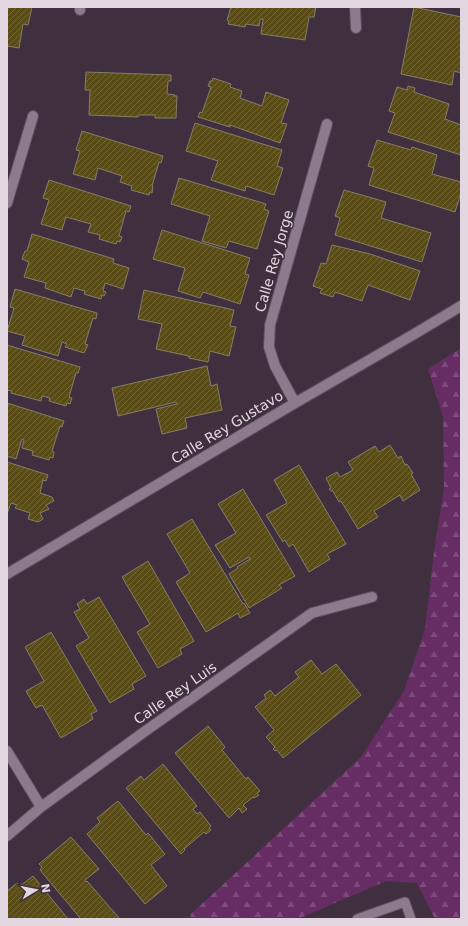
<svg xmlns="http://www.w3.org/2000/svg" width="468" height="926" viewBox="0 0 468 926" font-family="'DejaVu Sans',sans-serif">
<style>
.forest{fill:url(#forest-firs)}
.building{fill:url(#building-hatch);stroke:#847e67}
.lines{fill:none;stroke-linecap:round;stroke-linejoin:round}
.service-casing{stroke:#5b4d5a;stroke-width:11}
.minor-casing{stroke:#5b4d5a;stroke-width:12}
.service{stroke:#8d7a8c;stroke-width:9}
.minor{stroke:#8d7a8c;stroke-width:10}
.labels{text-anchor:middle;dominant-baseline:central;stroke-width:3;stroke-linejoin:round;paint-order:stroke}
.street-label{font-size:14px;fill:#e2d7e1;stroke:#40303f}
</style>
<defs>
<pattern id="forest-firs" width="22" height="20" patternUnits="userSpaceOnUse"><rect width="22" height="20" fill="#662d65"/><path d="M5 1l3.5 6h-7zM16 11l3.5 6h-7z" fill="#7c4b7b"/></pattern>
<pattern id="building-hatch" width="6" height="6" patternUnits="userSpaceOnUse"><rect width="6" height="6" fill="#5a4c17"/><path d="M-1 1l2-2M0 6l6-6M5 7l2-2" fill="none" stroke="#716538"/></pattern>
</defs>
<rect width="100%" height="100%" fill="#40303f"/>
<path class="forest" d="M461,348V919H435L417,883L386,881L298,919H190L191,914L361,757L404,691L425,629L434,552L444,488L443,417L428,369Z"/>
<path class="building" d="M7,7H32L28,25L23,24L19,48L7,46Z
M231,7H316L314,17H309L305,40L261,34L263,19H260L259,26L246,24L245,27L228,24L229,21L227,20Z
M414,7L461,17V73L454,71L452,85L401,74Z
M86,72L171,75V81H168L167,94L175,95L174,96H177L176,118H155V115H139L138,117L89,115L90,90H85Z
M213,78L231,84L230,87L242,91L240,98L262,106L266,92L289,100L281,123L287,124L280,143L230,125V127L198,117L200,112L202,113L211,87L208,86L210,81H212Z
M408,86L415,88L414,92L449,104L445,119L461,125V155L388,132L395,113L389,111L397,87L407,90Z
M195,123L282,150L277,166L283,168L274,195L246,186L245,191L211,180L218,161L186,151Z
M82,131L163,156L161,163L159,162L152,186L153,187L152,193L150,192L149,195L131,190L132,186L120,182L122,176L98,168L95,180L73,174L80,151L76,150Z
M377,140L411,150L412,147L437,155L432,174L461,182V193L455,212L369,185L374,168L368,166Z
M179,178L266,204L264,209L269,211L257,249L229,241L226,248L202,241L210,216L171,204Z
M49,180L131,206L129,212L126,211L119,236L122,237L120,242L117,241L116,244L99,239L100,235L88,232L91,224L66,217L62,230L41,224L49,200L43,198Z
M344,190L386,202L381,218L431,233L422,262L335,235L340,218L335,216Z
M162,230L250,258L245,274L249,275L240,304L203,292L200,298L178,291L185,268L153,259Z
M32,234L114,259L113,263L129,268L123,289L105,283L103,291L106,292L104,296L102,295L101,299L84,294L85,291L74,288L71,297L45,288L46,283L24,277L29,262L22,259L25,251H27Z
M332,245L370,254L420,271L410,300L368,285L362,301L335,292L333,297L320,293L322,289L313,286L321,263L326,264Z
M15,289L97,313L96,319L93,318L85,344L88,345L84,353L65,347L67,344L62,342L58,356L22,345L25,336L7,331L14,308L10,307Z
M144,290L234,310L230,326L236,327L229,356L210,351L208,362L189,358V356L156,349L162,324L138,319Z
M7,345L80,367L78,373H76L69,397L72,398L70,404L67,403L66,406L49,401L50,398L42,396L41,401L11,393L12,391L7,390Z
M207,366L211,386L217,384L222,410L185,418L187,428L162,434L156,409L177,404L176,402L118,416L112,388Z
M7,403L64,421L62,427L60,426L52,451L54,452L53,458L50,457L49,460L32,455L33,451L22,448L24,440L22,439L16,459L7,456Z
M390,445L398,458L401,456L405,465L407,464L413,473L411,474L420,490L403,501L400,495L374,511L378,517L358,529L341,501L339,502L333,491H331L329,489L331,488L326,478L337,472L340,477L353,470L348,462L375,446L379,452Z
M7,462L48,475L46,481L43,480L40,493L52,497L54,501L46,505L49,509L40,513L43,519L38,522L28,519L30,513L15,508L17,505L11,503L7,514Z
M299,465L346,544L327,554L330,559L309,572L293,544L289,547L285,540L283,542L266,515L287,503L274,480Z
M243,489L295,576L279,585L282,588L249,608L229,574L238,568L237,567L250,559L249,557L230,568L215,545L236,533L218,504Z
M192,519L243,604L244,603L250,613L240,618L238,613L206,632L176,582L190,573L167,534Z
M148,561L194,641L180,649L182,654L158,668L137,632L150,624L122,577Z
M99,597L146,676L132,684L134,689L110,703L76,646L89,638L74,612L80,609L77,604L84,599L87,604Z
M51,632L97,711L91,714L93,719L61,738L42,705L36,708L26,691L44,681L25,647Z
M311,660L322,674L336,664L361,695L283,758L277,750L275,751L273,749L275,747L266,737L274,730L255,707L266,698L264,695L270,690L275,696L299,677L295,672Z
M208,726L225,747L222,750L246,779L248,777L260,791L257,793L259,795L254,798L253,797L243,805L247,809L242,813L239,808L229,818L175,753Z
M163,764L197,806L193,809L197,814L200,812L211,826L209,828L211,830L206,834L204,832L184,849L185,850L181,854L126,788L141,776L144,780Z
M118,801L146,835L148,833L165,854L151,865L167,886L145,904L87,834L100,822L97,818Z
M71,837L99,869L85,880L86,882L87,881L120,919H81L40,870L42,867L39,864Z
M33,876L68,919H9L7,917V891L17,883L20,886Z"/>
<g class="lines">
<g class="service-casing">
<path id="service" d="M357,919L405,902L411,919"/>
</g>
<g class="minor-casing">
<path id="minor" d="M80,7V10
M355,7L356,28
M7,203L33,116
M295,403L275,366L269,347L270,325L327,124
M7,574L295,403L416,333L461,306
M7,751L41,807
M7,836L41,807L144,732L312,613L372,597"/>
</g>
<use href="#service" class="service"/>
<use href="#minor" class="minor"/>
</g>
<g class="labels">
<g class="street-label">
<text transform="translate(274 261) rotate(-74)">Calle Rey Jorge</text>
<text transform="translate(227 427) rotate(-31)">Calle Rey Gustavo</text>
<text transform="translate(175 693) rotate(-35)">Calle Rey Luis</text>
</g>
</g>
<rect width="468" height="926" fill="none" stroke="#e2d7e1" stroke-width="16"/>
<g transform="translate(36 890) rotate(80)" stroke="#40303f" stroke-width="3" paint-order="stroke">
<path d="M0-3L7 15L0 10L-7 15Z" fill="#e2d7e1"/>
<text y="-6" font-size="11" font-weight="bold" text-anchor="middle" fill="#e2d7e1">N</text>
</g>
</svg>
